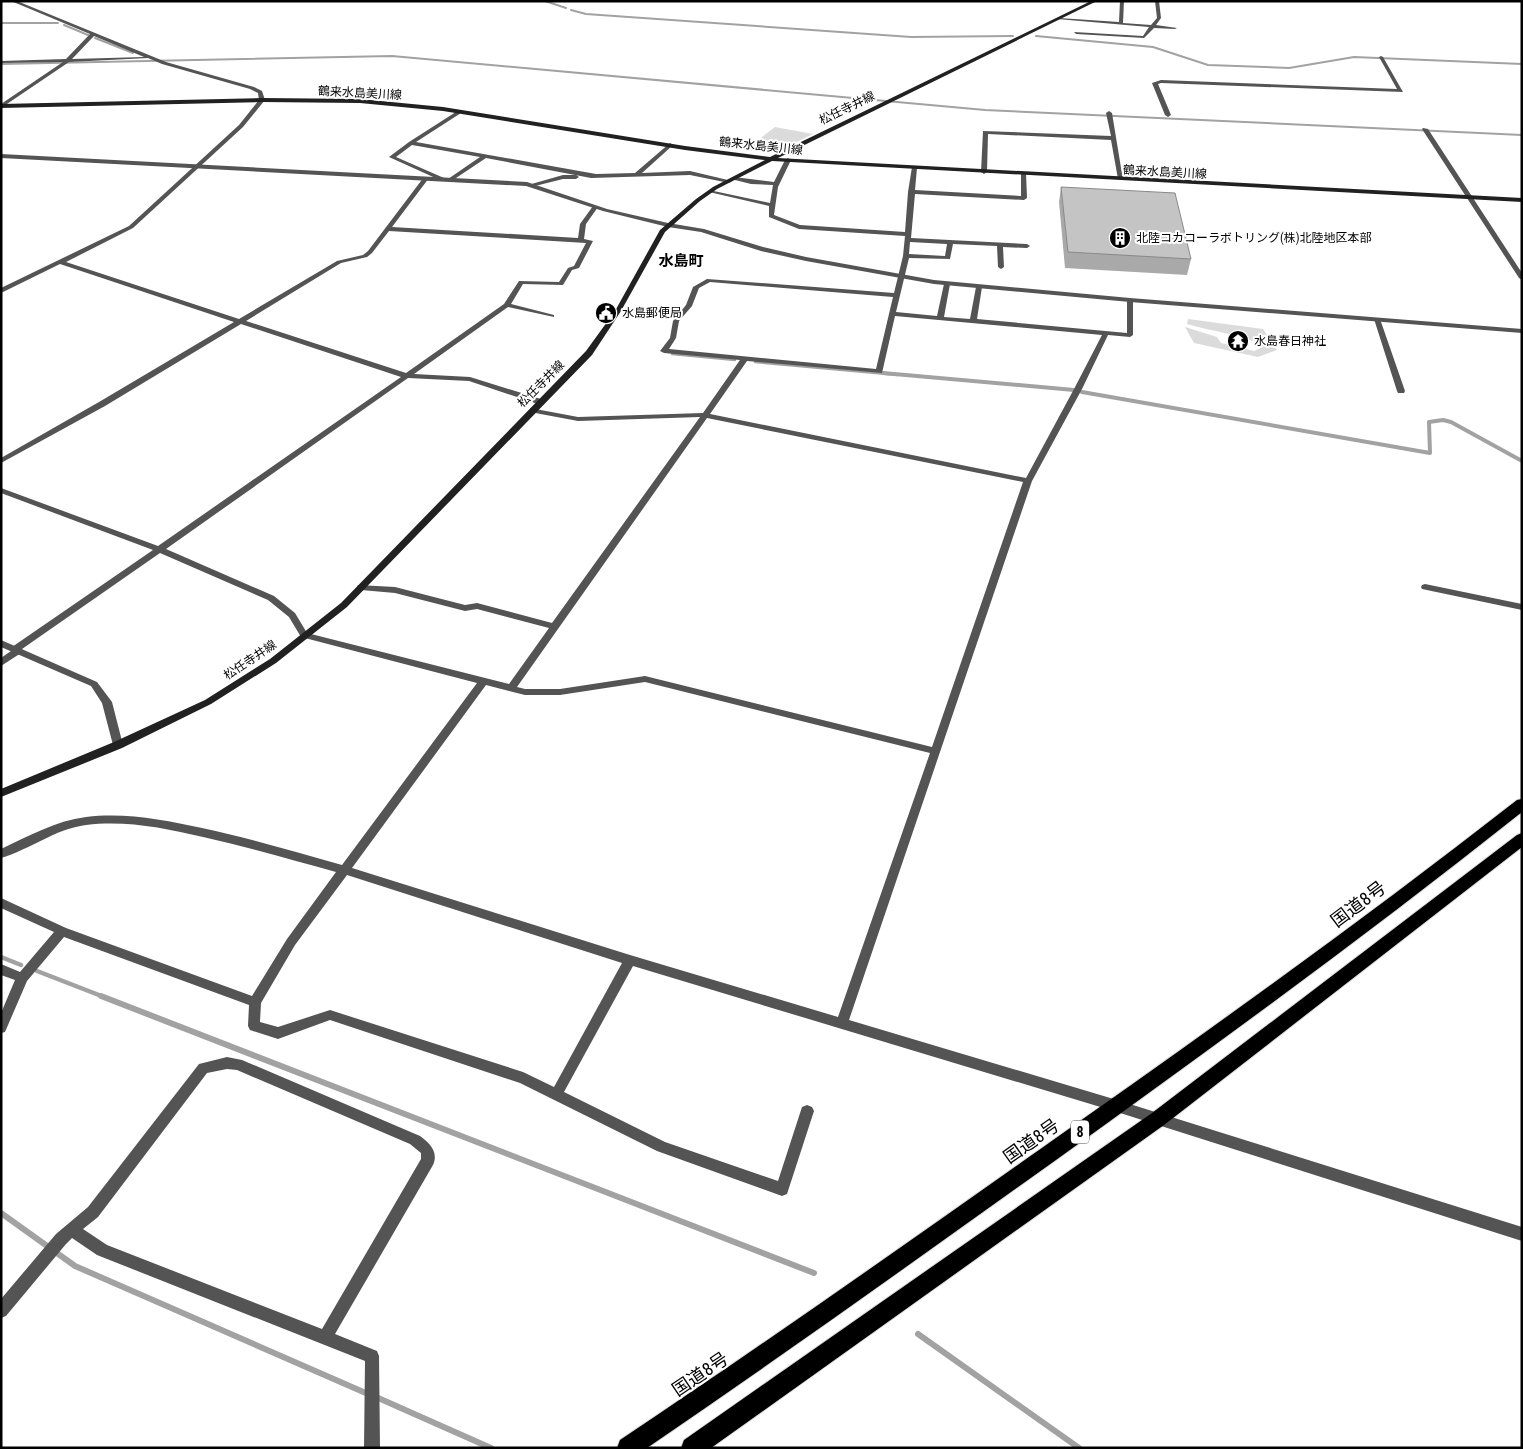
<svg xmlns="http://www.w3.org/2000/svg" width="1523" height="1449" viewBox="0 0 1523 1449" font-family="'Roboto Condensed','Noto Sans JP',sans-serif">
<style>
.green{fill:#dbdbdb}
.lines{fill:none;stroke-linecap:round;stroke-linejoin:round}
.stream-far4{stroke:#a2a2a2;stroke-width:2}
.stream-far3{stroke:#a2a2a2;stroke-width:2.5}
.stream-far2{stroke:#a2a2a2;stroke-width:4}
.stream-far1{stroke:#a2a2a2;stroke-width:4.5}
.stream{stroke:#a2a2a2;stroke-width:6}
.trunk-casing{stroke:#dbdbdb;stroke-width:2}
.minor{fill:#545454;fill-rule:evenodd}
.tertiary{fill:#545454;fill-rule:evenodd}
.secondary{fill:#212121;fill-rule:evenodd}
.trunk{fill:#000;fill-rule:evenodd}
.wall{fill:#a9a9a9}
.building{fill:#c4c4c4;stroke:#898989}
.labels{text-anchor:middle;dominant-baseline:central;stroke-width:4;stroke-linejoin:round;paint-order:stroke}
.far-street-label{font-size:12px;fill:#000;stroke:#fff}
.far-poi-label{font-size:12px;fill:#000;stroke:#fff;text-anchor:start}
.shield{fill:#fff;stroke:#4c4c4c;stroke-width:1}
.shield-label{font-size:14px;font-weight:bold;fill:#000}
.far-quarter-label{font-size:15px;font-weight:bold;fill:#000;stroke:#fff}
.near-street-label{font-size:18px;fill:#000;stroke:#fff}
</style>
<rect width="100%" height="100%" fill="#fff"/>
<path class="green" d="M775,127L813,134L782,149L744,151Z
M1188,319L1263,329L1277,350L1258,357L1194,343L1185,327L1217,337L1221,343L1254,351L1265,346C1240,334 1214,332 1187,324Z"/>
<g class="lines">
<path class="stream-far4" d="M545,1L566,8
M571,10L586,14L911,37L1013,36
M1,23H58
M64,25L88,35
M1036,36L1153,47L1208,65L1289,68L1354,57L1522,64
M95,38L133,53
M1,64L392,56L985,110L1522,135"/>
<path class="stream-far3" d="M672,354L735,360
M755,362L898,375"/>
<path class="stream-far2" d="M883,373L1074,390
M1082,392L1430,453L1429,422L1443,420L1451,422L1522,461"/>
<path class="stream-far1" d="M1,957L21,965
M37,971L104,997"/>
<path class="stream" d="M101,996L814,1273
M1,1213L75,1266L368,1394
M918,1334L1079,1448
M376,1397L491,1448"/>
<g class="trunk-casing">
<path id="trunk" d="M1522,799V812C1370,933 1213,1047 1056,1160C920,1257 785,1354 647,1448H617L620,1440C761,1346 900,1248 1039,1150C1201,1036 1361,922 1517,800Z
M1522,833V847L1164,1125L711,1448H681L684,1440L1152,1113L1517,835Z"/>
</g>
<path class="minor" d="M11,1H17L166,62L254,87L262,91L265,100L243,127L133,228L66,262L239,319L337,261L363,255L368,251L424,177L429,178L392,227L578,238L580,224L593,206H597L598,207L586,224L584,239L593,241L579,268L572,270L563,285L523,284L511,304L554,315V317L508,307L414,374L470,377L544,400V404H538L469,381L408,378L166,549L274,596L295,613L307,633L509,684L549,628L477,609L465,611L395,593L361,590L357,587L358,585L395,587L465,605L477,603L552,623L700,417L578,421L530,412V408L578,417L703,413L740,360L664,353L660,351L670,338L673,321L686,305L693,287L707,279L894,293L903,256L905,236L799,229L769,217V206L709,192V190L770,203L773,185L751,184L731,179L734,177L774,182L785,160L788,158L791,160L778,187L774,215L800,225L905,232L908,192L912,167L917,168L915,190L1021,196V174L1026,173L1027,198L1024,200L915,194L911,238L1027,244L1030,246L1027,248L1003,247L1004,267L1001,269L998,267L997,246L953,244L950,259L909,258L896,312L937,316L944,284L947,282L950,284L944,317L970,319L976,287L979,285L982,287L977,319L1127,333V300L1130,298L1133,300V335L1130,337L1108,335L1082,389L1032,481L849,1020L1117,1100L1522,1227V1241L1117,1112L633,966L564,1092L665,1142L778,1181L802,1107L807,1105L812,1107L814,1111L787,1194L782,1196L657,1151L520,1083L330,1020L278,1039L250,1030L248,1026L249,1005L64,937L27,981L5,1032L1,1033V1013L15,980L1,975V964L20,972L54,932L1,908V898L66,928L252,996L287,939L336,872C292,860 248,847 203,837C165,828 125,820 86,825C55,829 31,849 1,858V849C29,836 55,821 86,817C125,812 165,820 202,828C249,838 295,852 342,865L477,683L301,637L289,617L268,600L160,553L22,649L23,651L21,653L1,666V658L11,651L10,649L12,647L153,550L1,493V488L158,546L401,377L241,324L105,406L1,463V458L99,402L234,322L60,264L1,293V288L129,226L239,125L259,100L258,93L250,89L162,64L148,58L69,62L1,108V104L63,62L1,63V61L66,59L90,34ZM94,36L144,57L72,59ZM389,231L586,243L574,266L568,268L559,282L519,281L504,304L406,373L246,321L341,263L367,257L372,253ZM910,242L947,244L945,256L909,254ZM710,282L893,297L876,369L669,349L676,338L679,321L692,306L699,288ZM895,316L1102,335L1074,389L1026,478L710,414L747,361L882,373ZM707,418L1023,482L932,747L645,676L560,689H525L517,687ZM645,682L930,753L838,1017L630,955L352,868L486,685L525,695H560ZM347,875L622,963L554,1087L523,1072L330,1010L278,1027L260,1022L261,1003L295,945Z
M1120,1H1124L1123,23L1151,25L1157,18L1155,1H1159L1161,18L1156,25L1177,28L1175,29L1154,28L1144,38L1076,34L1074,32L1143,36L1149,27L1057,19L1059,18L1119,22Z
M1381,56L1383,57L1403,92L1161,83L1158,84L1171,115L1168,117L1165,115L1152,83L1161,80L1397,89L1379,57Z
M459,110L462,112L461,113L416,142L596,174L635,173L670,143L673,145L672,146L642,173L690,171L732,181L729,183L690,175L591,178L486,158L450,182L448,181V179L480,157L412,145L396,157L444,178L445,179L442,181L389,157L409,142Z
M563,175H576L579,177L576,179H563L531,187L528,185Z
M1375,318L1380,319L1405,391L1404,393H1398L1397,391L1374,319Z
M1425,584L1522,604V610L1422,589L1421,587L1422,585Z"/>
<path class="tertiary" d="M1109,111L1112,113L1123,180L1118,179L1111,140L988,134L987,172L984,174L981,172L983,131L1111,136L1106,113Z
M1423,128L1428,129L1522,273V280L1519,278L1422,129Z
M1,154L527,182L607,209L668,223L704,229L763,247L806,257L934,280L1130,298L1522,329V333L1130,302L934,284L806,261L761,251L701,232L668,227L603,211L526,186L1,158Z
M1,640L97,682L112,702L123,745L122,748H114L113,745L102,703L91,686L1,647Z
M227,1057L242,1060L420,1136C429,1143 439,1151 433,1165L335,1334L377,1351L379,1356L380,1448H364L365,1361L97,1255L72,1238L66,1244L6,1316L1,1318V1299L56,1234L88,1207L199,1064ZM227,1069L237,1070L410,1144L421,1153V1159L322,1329L107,1245L83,1229L98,1217L207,1073Z"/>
<path class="secondary" d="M1091,1H1097L778,158L1522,198V202L772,161L717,189L700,201L665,232L621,311L592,355L347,607L276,663L211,704L122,748L1,797V789L114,742L205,700L270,659L341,603L586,351L615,311L660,230L696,199L713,187L765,160L685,150L443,111L360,103L262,102L1,108V104L262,98L360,99L443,107L685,146L770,157Z"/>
<use href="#trunk" class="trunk"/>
</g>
<path class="wall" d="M1061,187L1191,259L1187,275L1065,268L1059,202Z"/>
<path class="building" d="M1061,187L1175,193L1191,259L1068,252Z"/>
<defs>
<g id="building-disc" transform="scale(1.125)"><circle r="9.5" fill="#000" stroke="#fff"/><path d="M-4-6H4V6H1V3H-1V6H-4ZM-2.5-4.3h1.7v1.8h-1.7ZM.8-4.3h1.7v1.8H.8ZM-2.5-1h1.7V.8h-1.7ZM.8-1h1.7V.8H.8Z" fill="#fff"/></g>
<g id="civic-disc" transform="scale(1.125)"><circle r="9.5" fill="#000" stroke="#fff"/><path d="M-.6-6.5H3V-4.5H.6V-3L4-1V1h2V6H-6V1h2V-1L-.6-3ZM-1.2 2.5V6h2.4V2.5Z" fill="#fff"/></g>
<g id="temple-disc" transform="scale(1.125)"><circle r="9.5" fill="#000" stroke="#fff"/><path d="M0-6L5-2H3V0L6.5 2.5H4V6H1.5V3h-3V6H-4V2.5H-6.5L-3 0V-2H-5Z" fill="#fff"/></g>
</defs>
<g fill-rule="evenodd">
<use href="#building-disc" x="1120" y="238"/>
<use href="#civic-disc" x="606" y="313"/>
<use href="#temple-disc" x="1238" y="341"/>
</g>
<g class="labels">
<g class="far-street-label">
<text transform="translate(360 93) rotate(3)">鶴来水島美川線</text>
<text transform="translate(847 108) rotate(-26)">松任寺井線</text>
<text transform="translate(761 146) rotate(6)">鶴来水島美川線</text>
<text transform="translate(1165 172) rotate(3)">鶴来水島美川線</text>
<text transform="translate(541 384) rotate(-45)">松任寺井線</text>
<text transform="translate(250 660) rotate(-34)">松任寺井線</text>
</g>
<g class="far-poi-label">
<text x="1136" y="238">北陸コカコーラボトリング(株)北陸地区本部</text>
<text x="622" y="313">水島郵便局</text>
<text x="1254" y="341">水島春日神社</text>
</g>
<rect class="shield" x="1071" y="1120.5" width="18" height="23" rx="4"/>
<g class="shield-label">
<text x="1080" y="1132">8</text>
</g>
<g class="far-quarter-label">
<text x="681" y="261">水島町</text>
</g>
<g class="near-street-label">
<text transform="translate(1358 904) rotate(-37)">国道8号</text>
<text transform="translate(1031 1141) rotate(-35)">国道8号</text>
<text transform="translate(700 1374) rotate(-34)">国道8号</text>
</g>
</g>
<rect width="1523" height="1449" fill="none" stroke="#000000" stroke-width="5"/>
</svg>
